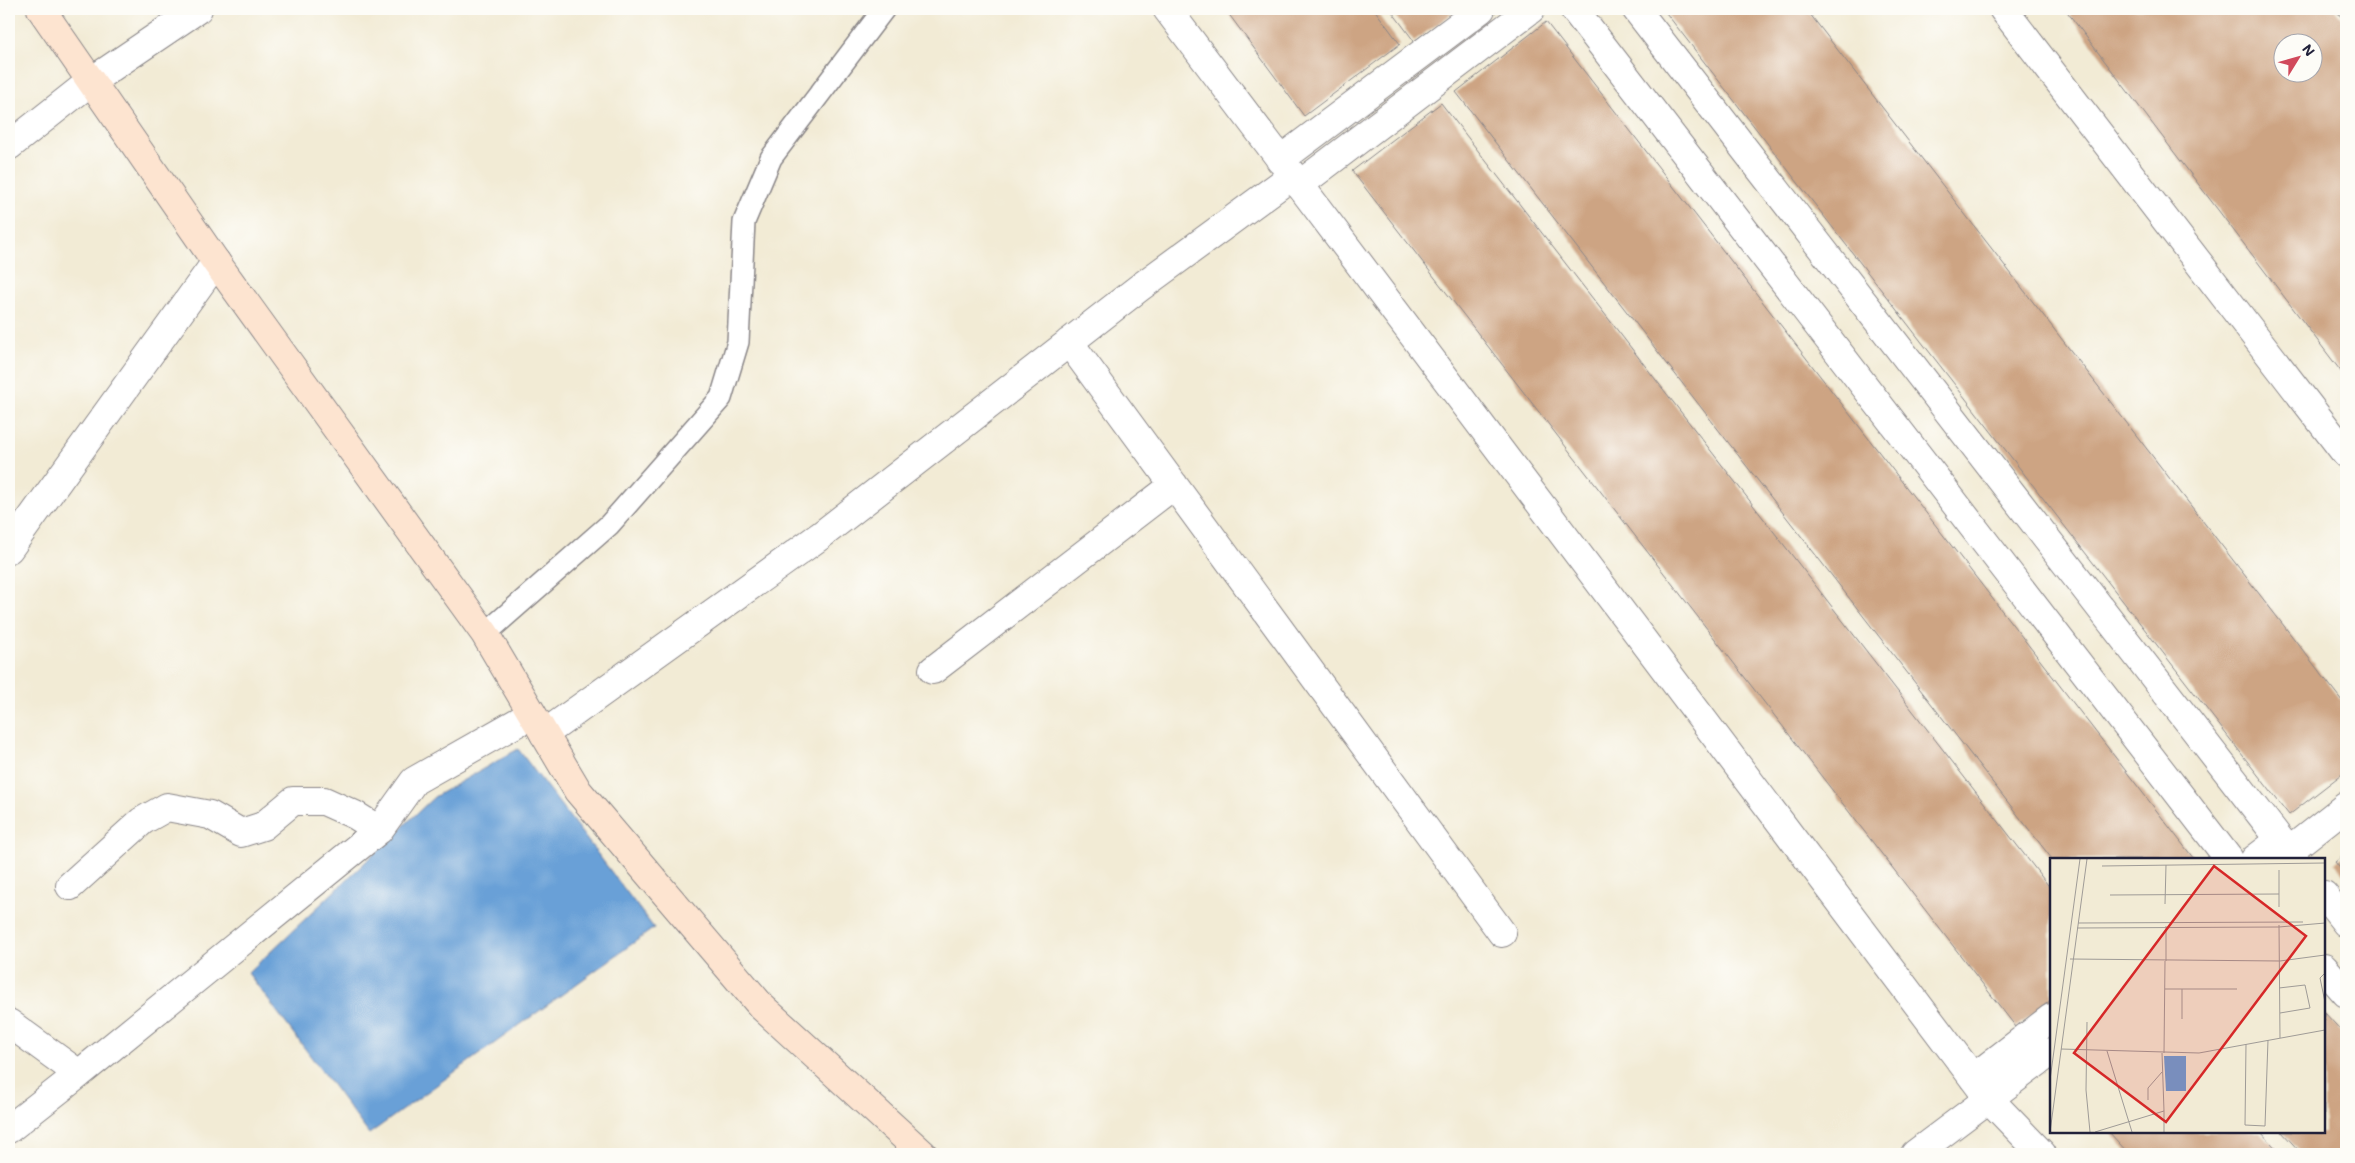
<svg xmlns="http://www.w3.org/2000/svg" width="2355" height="1163" viewBox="0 0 2355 1163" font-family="Mali,sans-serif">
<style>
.water{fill:#69a0d7;stroke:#466189}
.building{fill:#cda483;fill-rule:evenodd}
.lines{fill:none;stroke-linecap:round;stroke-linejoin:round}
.lane-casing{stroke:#8a8688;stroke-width:24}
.street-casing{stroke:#8a8688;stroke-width:30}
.secondary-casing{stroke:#8a8688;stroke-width:30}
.lane{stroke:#fff;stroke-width:21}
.street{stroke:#fff;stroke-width:28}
.secondary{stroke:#fde4d0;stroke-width:28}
.inset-road{fill:none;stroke:#9f9b97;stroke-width:1}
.view{fill:#d62828;fill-opacity:0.15;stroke:#d62828;stroke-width:2.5}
.inset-edge{fill:none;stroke:#22223b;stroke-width:2.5}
</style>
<rect width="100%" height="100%" fill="#fdfcf7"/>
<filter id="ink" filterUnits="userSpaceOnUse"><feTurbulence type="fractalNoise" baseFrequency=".02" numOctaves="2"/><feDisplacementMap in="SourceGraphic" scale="10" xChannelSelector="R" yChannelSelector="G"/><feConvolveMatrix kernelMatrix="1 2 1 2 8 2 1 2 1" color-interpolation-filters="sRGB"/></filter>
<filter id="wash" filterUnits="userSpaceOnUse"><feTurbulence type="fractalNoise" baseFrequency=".0096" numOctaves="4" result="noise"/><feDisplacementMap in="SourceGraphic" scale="20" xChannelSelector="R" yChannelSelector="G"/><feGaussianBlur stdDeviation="1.12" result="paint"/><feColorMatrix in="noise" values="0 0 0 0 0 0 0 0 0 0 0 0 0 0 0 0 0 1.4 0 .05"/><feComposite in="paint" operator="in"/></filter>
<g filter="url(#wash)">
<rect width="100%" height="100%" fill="#f2ebd5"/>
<path class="water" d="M518,749L654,928L369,1134L248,973L434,797Z"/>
<g id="blocks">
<path class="building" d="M1225,9H1374L1400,44L1304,116Z
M1390,9H1458L1414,41Z
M1663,9H1806L2346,706V771L2289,815Z
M2065,9H2335L2346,23V378ZM2282,42H2312V72H2282Z
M1546,22L2194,859H2052L1456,92Z
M1441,103L2051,889V1000L2016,1027L1352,171Z
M2346,854V876L2335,862Z
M2324,1012L2346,1036V1154H2302L2282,1132H2324Z
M2109,1132H2261L2281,1154H2129Z"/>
</g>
</g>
<g filter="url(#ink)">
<use href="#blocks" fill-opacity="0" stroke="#8a8688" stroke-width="1"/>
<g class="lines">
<g class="lane-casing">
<path id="lane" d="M485,634L609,525L721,398L738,342L744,222L771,158L884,9"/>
</g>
<g class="street-casing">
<path id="street" d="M1167,9L1989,1099L2042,1154
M1574,9L2229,859
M1636,9L2295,859
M2003,9L2346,454
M9,146L90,82L198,9
M1280,160L1481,9
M1299,185L1531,9
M1069,342L1502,933
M9,549L216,262
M933,670L1174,485
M544,734L820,536L1139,288L1292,176
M2289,851L2346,806
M2255,859L2280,840
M70,886L142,821L167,807L210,815L241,833L263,826L293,801H324L355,815L379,830
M2324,895L2346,923
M2324,968L2346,993
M9,1023L79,1074L379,830L414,781L532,714
M1973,1078L2051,1018
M9,1129L79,1074
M1915,1154L2051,1052"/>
</g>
<g class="secondary-casing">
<path id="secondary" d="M41,9L216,262L485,634L578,791L762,1007L923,1154"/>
</g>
<use href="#lane" class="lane"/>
<use href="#street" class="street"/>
<use href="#secondary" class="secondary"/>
</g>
</g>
<g transform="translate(2050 858)">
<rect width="275" height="275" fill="#f2ebd5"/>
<path d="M114,198H136V233H116Z" fill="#69a0d7"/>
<path class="inset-road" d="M52,8L275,5M60,37L229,36M115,46L116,7M229,49V12M28,65L253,64M229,67L230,180M116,68V103M27,70L229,69L275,65M20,101L230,103L275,97M275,115L270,120L275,144M229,130L255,127L260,150L230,155M115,131H187M132,131V161M37,164L36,232L40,274M196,186L195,267L215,268L218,182M11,191L149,195L275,172M57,193L82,274M114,195L115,103M0,222L30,1M98,242V230L112,214M114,253V274M0,274L37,1M45,274L114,253L112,195"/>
<path class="view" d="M164,8L256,78L116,264L24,195Z"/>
<rect width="275" height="275" class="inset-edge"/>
</g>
<rect width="2355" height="1163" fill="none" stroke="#fdfcf7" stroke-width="30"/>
<g transform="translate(2298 58) rotate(53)"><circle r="24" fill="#fdfcf7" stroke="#a5a5ac"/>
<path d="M0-4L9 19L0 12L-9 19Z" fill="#d1495b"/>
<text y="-8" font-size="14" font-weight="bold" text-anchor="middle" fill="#22223b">N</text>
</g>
</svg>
